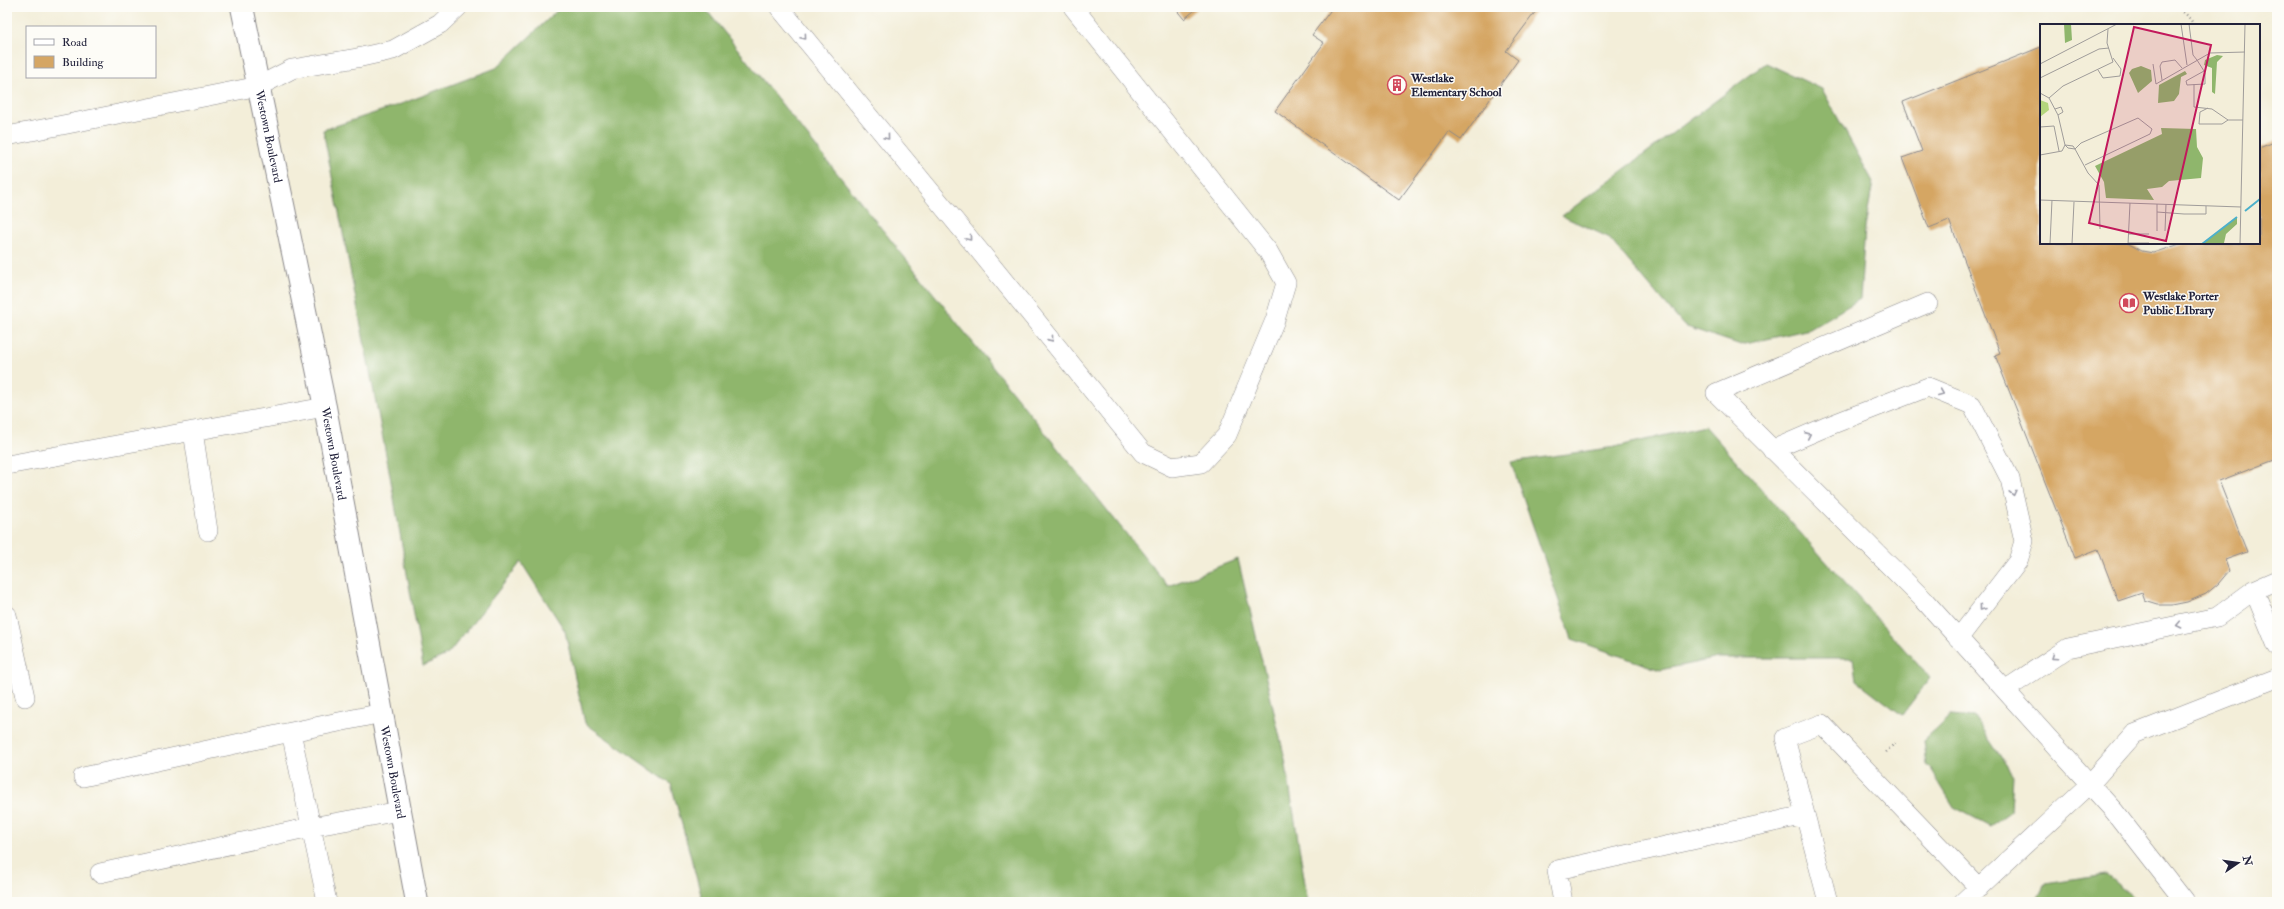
<svg xmlns="http://www.w3.org/2000/svg" width="2284" height="909" viewBox="0 0 2284 909" font-family="'IM FELL Double Pica',serif">
<style>
.forest{fill:#8fb66c;stroke:#586c54}
.building{fill:#d5a664}
.lines{fill:none;stroke-linecap:round;stroke-linejoin:round}
.service-casing{stroke:#8a888a;stroke-width:20}
.minor-casing{stroke:#8a888a;stroke-width:24}
.path{stroke:#8a888a;stroke-width:2.5;stroke-dasharray:1 3;stroke-linecap:butt}
.service{stroke:#fff;stroke-width:19}
.minor{stroke:#fff;stroke-width:22}
.oneway{stroke:#9c9ca7}
.labels{text-anchor:middle;dominant-baseline:central;stroke-width:3;stroke-linejoin:round;paint-order:stroke}
.poi-label{font-size:12px;font-weight:bold;fill:#22223b;stroke:#fdfcf7;text-anchor:start}
.street-label{font-size:12px;fill:#22223b;stroke:#fdfcf7}
.inset-river{fill:none;stroke:#4cb0cb;stroke-width:2}
.inset-road{fill:none;stroke:#9f9c9a;stroke-width:1}
.view{fill:#c2185b;fill-opacity:0.15;stroke:#c2185b;stroke-width:2}
.inset-edge{fill:none;stroke:#22223b;stroke-width:2}
</style>
<rect width="100%" height="100%" fill="#fdfcf7"/>
<filter id="ink" filterUnits="userSpaceOnUse"><feTurbulence type="fractalNoise" baseFrequency=".025" numOctaves="2"/><feDisplacementMap in="SourceGraphic" scale="8" xChannelSelector="R" yChannelSelector="G"/><feConvolveMatrix kernelMatrix="1 2 1 2 8 2 1 2 1" color-interpolation-filters="sRGB"/></filter>
<filter id="wash" filterUnits="userSpaceOnUse"><feTurbulence type="fractalNoise" baseFrequency=".012" numOctaves="4" result="noise"/><feDisplacementMap in="SourceGraphic" scale="16" xChannelSelector="R" yChannelSelector="G"/><feGaussianBlur stdDeviation="0.9" result="paint"/><feColorMatrix in="noise" values="0 0 0 0 0 0 0 0 0 0 0 0 0 0 0 0 0 1.4 0 .05"/><feComposite in="paint" operator="in"/></filter>
<g filter="url(#wash)">
<rect width="100%" height="100%" fill="#f3eed9"/>
<path class="forest" d="M561,7H704L1168,586L1238,559L1285,759L1308,902H703L671,784L585,723L565,631L521,562L448,654L423,666L389,470L323,130L393,107L496,68Z
M1766,63L1822,89L1873,182L1865,228L1860,299L1810,329L1741,345L1684,326L1608,237L1562,216Z
M1705,426L1930,678L1902,715L1856,680L1853,658H1718L1660,670L1572,639L1511,462L1615,447Z
M1951,715L1974,717L2013,775L2011,811L1990,826L1954,807L1930,768L1926,765L1923,741Z
M2106,875L2139,902H2036L2045,884Z"/>
<g id="blocks">
<path class="building" d="M1174,7H1199L1184,19Z
M1333,7H1539L1506,51L1518,60L1461,140L1449,132L1399,200L1275,111L1324,43L1312,35Z
M2041,47V243H2127L2142,251L2153,253L2183,243H2259V148L2277,141V459L2219,481L2247,552L2225,560L2229,571L2218,584L2206,594L2187,602L2172,605H2158L2145,601L2142,593L2118,601L2098,549L2075,558L1995,355L2000,353L1949,220L1929,228L1902,158L1922,151L1903,102Z"/>
</g>
</g>
<g filter="url(#ink)">
<use href="#blocks" fill-opacity="0" stroke="#8a888a" stroke-width="1"/>
<g class="lines">
<g class="service-casing">
<path id="service" d="M779,7L982,254L1143,453L1172,467L1201,463L1227,435L1275,320L1286,283L1268,251L1073,7
M7,136L259,86L292,69L357,58L393,50L440,24L458,7
M1928,303L1716,393L1924,600L2114,811L2185,902
M193,431L208,531
M1772,450L1828,426L1928,387L1972,405L2010,479L2024,541L2018,561L1958,639
M7,465L325,407
M2254,590L2277,646
M7,615L25,697
M2005,690L2068,648L2217,617L2254,590L2277,580
M83,777L291,732
M100,873L311,827L400,811
M327,902L291,732L382,713
M1563,902L1557,870L1805,815
M1828,902L1785,738L1822,724L1979,888
M1963,902L2090,784L2134,734L2277,678"/>
</g>
<g class="minor-casing">
<g id="minor">
<path id="s1" d="M242,7L325,407L417,902"/>
</g>
</g>
<path class="path" d="M2177,7L2188,16L2194,25
M2277,740L2274,741L2277,748
M1886,752L1895,743"/>
<use href="#service" class="service"/>
<use href="#minor" class="minor"/>
</g>
<defs><path id="oneway-chevron" d="M-2-3.5L2.5 0L-2 3.5" fill="none" stroke-width="1.6" stroke-linecap="round" stroke-linejoin="round"/></defs>
<g class="oneway">
<use href="#oneway-chevron" transform="translate(804 37) rotate(50)"/>
<use href="#oneway-chevron" transform="translate(887 137) rotate(50)"/>
<use href="#oneway-chevron" transform="translate(969 238) rotate(50)"/>
<use href="#oneway-chevron" transform="translate(1051 339) rotate(51)"/>
<use href="#oneway-chevron" transform="translate(1941 393) rotate(22)"/>
<use href="#oneway-chevron" transform="translate(1808 435) rotate(-24)"/>
<use href="#oneway-chevron" transform="translate(2013 493) rotate(77)"/>
<use href="#oneway-chevron" transform="translate(1982 608) rotate(127)"/>
<use href="#oneway-chevron" transform="translate(2179 625) rotate(168)"/>
<use href="#oneway-chevron" transform="translate(2054 657) rotate(146)"/>
</g>
</g>
<defs>
<g id="building-ring" transform="scale(1)"><circle r="9.5" fill="#fdfcf7" stroke="#d1495b" stroke-width="1.5"/><path d="M-4-6H4V6H1V3H-1V6H-4ZM-2.5-4.3h1.7v1.8h-1.7ZM.8-4.3h1.7v1.8H.8ZM-2.5-1h1.7V.8h-1.7ZM.8-1h1.7V.8H.8Z" fill="#d1495b"/></g>
<g id="library-ring" transform="scale(1)"><circle r="9.5" fill="#fdfcf7" stroke="#d1495b" stroke-width="1.5"/><path d="M-6-4Q-3-5.5-.7-3.5V5Q-3 3-6 4ZM6-4Q3-5.5 .7-3.5V5Q3 3 6 4Z" fill="#d1495b"/></g>
</defs>
<g fill-rule="evenodd">
<use href="#building-ring" x="1397" y="85"/>
<use href="#library-ring" x="2129" y="303"/>
</g>
<g class="labels">
<g class="poi-label">
<text x="1411" y="78">Westlake<tspan x="1411" dy="14">Elementary School</tspan></text>
<text x="2143" y="296">Westlake Porter<tspan x="2143" dy="14">Public LIbrary</tspan></text>
</g>
<g class="street-label">
<text stroke="none"><textPath href="#s1" startOffset="132">Westown Boulevard</textPath></text>
<text stroke="none"><textPath href="#s1" startOffset="456">Westown Boulevard</textPath></text>
<text stroke="none"><textPath href="#s1" startOffset="780">Westown Boulevard</textPath></text>
</g>
</g>
<g transform="translate(2040 24)">
<rect width="220" height="220" fill="#f3eed9"/>
<path d="M0,76L8,79L9,86L0,93Z" fill="#b4d57d"/>
<path d="M24,0H31L32,16L25,19ZM177,31L183,32L177,38L175,70L172,68V44L164,41L165,36ZM101,42L111,46L112,57L98,69L89,49L92,45ZM145,47L147,50L141,53L139,70L134,77L118,79L119,61ZM121,104L156,105L157,123L163,134L161,154L129,157L122,163L107,165L114,176L66,174L64,158L55,142L122,110ZM197,193V200L186,210L184,219L162,220Z" fill="#8fb66c"/>
<path class="inset-river" d="M205,187L220,175M162,220L197,193"/>
<path class="inset-road" d="M141,0L147,41M149,0L153,31L157,36L164,47L165,49V60L147,61L146,57L164,47M0,40L77,0M113,40L116,60L170,29L205,28M58,46L63,54L80,52L81,45L73,34M0,54L59,25L69,24M122,56L120,42L122,38L135,36L142,44M154,60V83L172,85L188,96H203M0,69L9,74L18,91L25,121L22,127L0,131M9,74L23,62L73,38L67,19L68,5M168,84L160,88L159,100H182L188,96M15,85L21,83L23,88L18,91M0,103L14,102L19,127M25,121L33,122L35,125L28,124ZM45,141L110,110L112,105L98,94L41,119L35,125L48,149L59,161L60,205M0,176L201,183M117,180V188L144,190H166V182M117,207V188M125,207L126,180M88,210H109M88,219H109M10,220L12,176M32,220L34,178M88,220L90,179M200,220L205,0"/>
<path class="view" d="M94,3L171,21L126,217L49,199Z"/>
<rect width="220" height="220" class="inset-edge"/>
</g>
<rect width="2284" height="909" fill="none" stroke="#fdfcf7" stroke-width="24"/>
<rect x="26" y="26" width="130" height="52" fill="#fdfcf7" stroke="#a5a5ac"/>
<rect x="34" y="39" width="20" height="6" fill="#ffffff" stroke="#a5a5ac"/>
<text x="62" y="46" font-size="12" fill="#22223b">Road</text>
<rect x="34" y="56" width="20" height="12" fill="#d5a664" stroke="#a5a5ac"/>
<text x="62" y="66" font-size="12" fill="#22223b">Building</text>
<g transform="translate(2238 863) rotate(77)" stroke="#fdfcf7" stroke-width="3" paint-order="stroke">
<path d="M0-3L7 15L0 10L-7 15Z" fill="#22223b"/>
<text y="-6" font-size="11" font-weight="bold" text-anchor="middle" fill="#22223b">N</text>
</g>
</svg>
